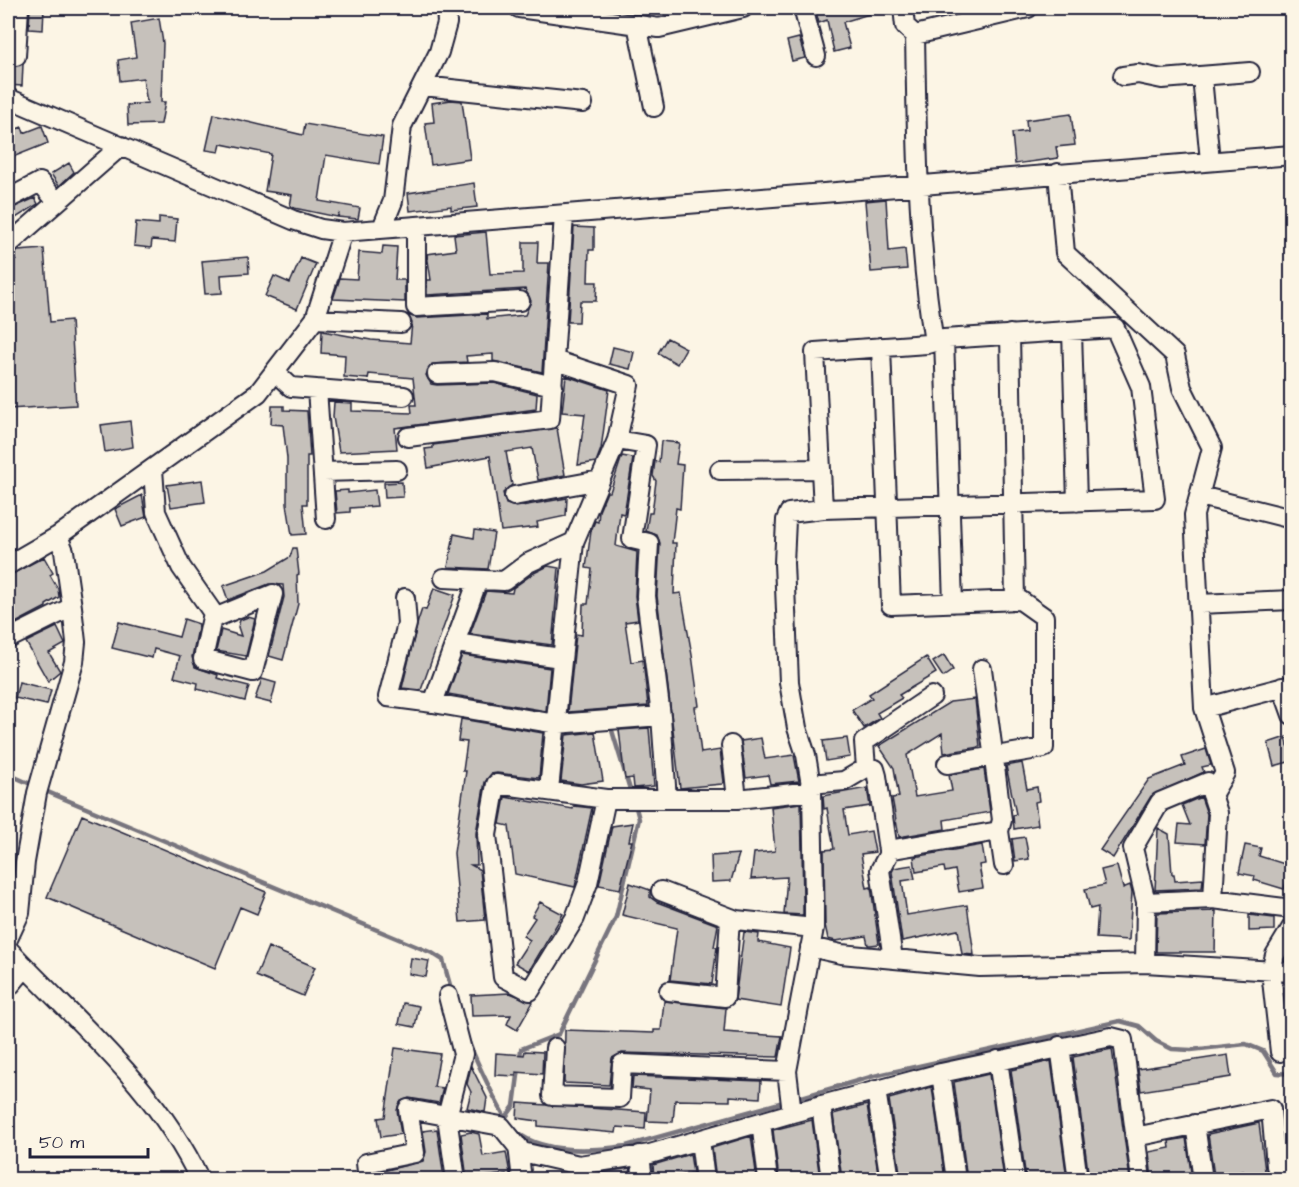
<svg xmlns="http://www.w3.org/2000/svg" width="1299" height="1187" viewBox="0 0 1299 1187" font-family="'Architects Daughter',sans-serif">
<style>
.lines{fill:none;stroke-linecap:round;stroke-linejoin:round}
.stream{stroke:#78757e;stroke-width:4.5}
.building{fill:#c6c1bb;stroke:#22223b;stroke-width:1.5}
.minor-casing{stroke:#22223b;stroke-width:22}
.minor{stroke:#fcf5e5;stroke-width:18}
</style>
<rect width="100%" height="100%" fill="#fcf5e5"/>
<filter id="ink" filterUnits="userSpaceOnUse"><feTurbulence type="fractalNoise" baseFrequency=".0167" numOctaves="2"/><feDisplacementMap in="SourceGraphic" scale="12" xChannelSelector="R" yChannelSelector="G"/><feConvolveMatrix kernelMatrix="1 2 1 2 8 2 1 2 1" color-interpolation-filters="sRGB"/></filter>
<g filter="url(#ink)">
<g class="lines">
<path class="stream" d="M610,724L632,796
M8,774L35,786
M43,790L432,953L443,960L452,992
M468,1040C474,1056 504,1121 514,1130C542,1155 592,1151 626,1146L787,1101
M520,1059L521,1049L559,1034L616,917L639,819L635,804
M795,1099L874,1076L1120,1021L1139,1026L1156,1041L1172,1049L1191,1050L1246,1044L1263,1051L1277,1073L1292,1074
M506,1117L514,1106L519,1068"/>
</g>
<path class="building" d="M30,8H44L43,30L29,29Z
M815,8H879V11L843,22L850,48L834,52L827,20L819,23Z
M159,18L163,43L161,102H165L161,124L128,125L127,105L147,103L143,78L120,81L118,60L136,57L131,23Z
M799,38L805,58L792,61L787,41Z
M23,64L22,86L8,85V67Z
M451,100L462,101L470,159L431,165L425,123L434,122L432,103Z
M214,114L303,135L305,124L383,137L379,164L326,155L319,201L360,208L358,219L338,217L339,213L337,217L294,208L290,206L292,195L265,191L271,154L221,144L219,152L206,150Z
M1071,114L1075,145L1056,147L1058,158L1015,164L1012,133L1027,131L1026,120Z
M42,126L48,143L8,159V132L22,127L24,133Z
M69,163L74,172L59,186L51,174Z
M474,183L477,207L451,210V206L410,211L408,193Z
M35,198L38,204L8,223V210Z
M886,199L889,251L905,249L907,269L871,272L865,201Z
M159,217L177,219L175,242L152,240L151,248L134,246L136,222L159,224Z
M574,227L594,228V250H589L588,282H597L596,301H580L579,322H568Z
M486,232L490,274L523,273V242H538L537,263H549L542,372L493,361V354L466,356L467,362L432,364L426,375L431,384L437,385L494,383L537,394L536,409L395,428L397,449L339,452L333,417L334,402L352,403V411L412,413L411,405H416L413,378L369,374L368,379L344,377L345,355L321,353L322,331L371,340L410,343L412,323L408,315L417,318L487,314V319L525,315L531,301L525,289L427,295V280H431L427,254L456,250L454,235Z
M383,246L397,247L395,280H405V302L333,299L340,278L357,279L359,252L382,254Z
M44,249L50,322L71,320L76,405L8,409V261L16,260V253L18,251Z
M248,257L249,273L221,275L222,293L205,294L202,261Z
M301,258L316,264L297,309L265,296L274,276L290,283Z
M667,338L686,348L677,364L658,353Z
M613,347L634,352L630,369L609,364Z
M566,376L609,390L601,449L596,462L578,465L585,414L562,412Z
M272,406H284V410L307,411L310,456H307V504H303L306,534L292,535L287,504V458L283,425L271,424Z
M130,421L133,447L105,452L101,425Z
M557,428L565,475L538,480L532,448L506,452L512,485L503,493L506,504L516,507L567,498L566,516L537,522L538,527L501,531L490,456L428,468L425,449L433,448V445Z
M661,441L679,443L676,464L683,465L680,509L676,508L672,543H676L674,594L681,593L692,655L699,706L695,707L701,753L720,750L724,782L722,784L680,788L657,596L660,543L657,535L646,531L649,513H652L656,481L653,476L655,461L659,462Z
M622,456L633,458L624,514L620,513L616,546L637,552L635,596L638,620L625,622L631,662L643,660L648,706L568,712L576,634L582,635L583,604H588L592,569L586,568L591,531L595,521L598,522L599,511L607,492H610Z
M202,480L205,502L171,507L167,485Z
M402,482L403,497L385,498L384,483Z
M348,490V493L375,490L377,506L350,508V512L337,513L335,491Z
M142,495L146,517L122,526L115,509Z
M475,530L494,533L488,569L448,567L454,534L474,538Z
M293,548H296L299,574L297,575L298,604L283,660L269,656L284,597L283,585L269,584L228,600L223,586L267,571L290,557Z
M44,557L53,573L50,575L58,589L59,597L46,605V607L8,627V576Z
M548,566L559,568L552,645L470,634L486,591L512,593L513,588L534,573Z
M434,588L455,595L421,690L402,688L418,621L422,609L426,610Z
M248,617L255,619L246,656L216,651L221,630L241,636L238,627L240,620Z
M184,619L199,624L192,657L195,667L218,675L217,678L249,686L245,701L197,689L198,683L174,677L180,656L154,649L152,658L112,648L119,622L179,637Z
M57,627L65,644L49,653L60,671L48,681L26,642Z
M462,655L550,668L546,711L448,694Z
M944,655L953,670L943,677L933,662Z
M926,657L936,673L899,695L902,698L877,713L880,718L864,728L852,710L872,698L869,694Z
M262,679L276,683L271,703L255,699Z
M19,682L51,690L47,705L15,698Z
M975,699L980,747L944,753L942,733L907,755L915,797L952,791L949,775L984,769L990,812L944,820L945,829L899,837L892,798L899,797L894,768L879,746L950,702Z
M461,719L543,733L539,778L497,773L491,774L485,782L476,833L477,865H471L480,870L485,920L460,922L454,853L466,771H463L467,742L458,741Z
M649,728L654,786L634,788L633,778L625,779L619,730Z
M595,732L603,781L581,784L561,781L566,735Z
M1286,737L1292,761L1274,766L1268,743Z
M761,738L765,759L794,755L799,781L770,784L768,775L746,778L741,741Z
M847,738L850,757L826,761L823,741Z
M1206,749L1211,765L1202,767L1204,772L1151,796L1113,858L1100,850L1149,779L1185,765L1182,757Z
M1022,763L1027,789L1037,787L1039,801L1035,802L1038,825L1014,829L1013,815L1016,814L1006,766Z
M867,788L870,806L844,810L848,835L871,831L875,852L861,854L867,888L871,887L879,944L871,945H868L866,936L836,941L828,939L825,925L824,850L834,849L827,808L824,809L823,796Z
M505,797L573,809L574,806L592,808L575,887L515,874L509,826L500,824Z
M1201,797L1207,814L1205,844L1177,842L1179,824L1190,825L1182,805Z
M801,803L803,899V915L784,914L787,877L751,879L754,853L775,851L771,807Z
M82,815L266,892L257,914L240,907L215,968L47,897Z
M633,823L629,841H632L620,889L599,885L612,826Z
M1158,828L1169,834L1172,874H1174L1175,881L1203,879L1202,888L1155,890Z
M1025,837L1029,859L1015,861L1012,839Z
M982,845L985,864L979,865L983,888L959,892L955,870L945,872L944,867L916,872L914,857Z
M1245,845L1261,848L1259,856L1291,866L1284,889L1254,880L1255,876L1239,873Z
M739,854L731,881L712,882L711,856Z
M912,865L915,879L902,881L907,915L967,905L974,955L962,954L958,930L902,941L892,872L894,868Z
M1117,866L1123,888L1130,885L1132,892L1129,940L1096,938L1098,907L1090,909L1085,889L1105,885L1101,870Z
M630,883L650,890V897L657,902L718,925L714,947H717L712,984L670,980L677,928L622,915Z
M540,902L563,914L529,971L515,963L530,940L523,936L535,918L532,916Z
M1216,911L1215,952H1156L1157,913Z
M1249,915L1274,918V930L1249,931Z
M744,932L759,934L758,942L790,948L781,1007L735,1000Z
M268,947L315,967L303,996L256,976Z
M411,958L429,961L426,977L409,974Z
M510,993L533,1002L517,1030L507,1024L511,1015L472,1016L471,995Z
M664,1001L726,1008L724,1032L782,1036L778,1057L622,1053L612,1058L609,1085L564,1083L565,1030L654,1033V1030H661Z
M403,1003L419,1006L415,1027L399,1024Z
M395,1048L440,1054L434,1087L443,1088L439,1103L409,1098L401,1101L397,1110L401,1134L381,1137L378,1118L385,1117Z
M1112,1049L1130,1179H1089L1073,1057Z
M525,1051L543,1052L542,1074L516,1072V1076L495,1075L496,1053L524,1055Z
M1228,1055L1231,1077L1141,1091L1138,1069Z
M1051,1061L1067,1179H1026L1011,1070Z
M471,1066L487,1098L485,1112L467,1108L471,1092L467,1084Z
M989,1074L1004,1179H967L954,1082Z
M633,1076L761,1081L760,1098L730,1096V1101L675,1100L673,1122L647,1121L650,1090L632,1088Z
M932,1087L945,1179H916V1177L901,1179L889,1099Z
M518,1103L646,1112L645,1129L617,1127L616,1133L538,1126V1121L517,1118Z
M867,1105L879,1179H842L833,1114Z
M812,1120L819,1172L796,1175V1179H779L773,1130Z
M1259,1123L1266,1179H1247L1243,1171L1214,1176L1208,1134Z
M437,1129L444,1178L380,1179L379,1172L423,1161L426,1152L423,1131Z
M471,1132L479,1134L483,1156L506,1152L511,1179H506V1174L467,1179L461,1134Z
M751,1136L757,1179H716L712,1148Z
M1186,1138L1192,1179H1152L1149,1152L1170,1148L1169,1141Z
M690,1154L693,1173L672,1176V1179H654L653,1165Z
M630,1168L632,1179H584L583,1176Z"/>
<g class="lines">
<g class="minor-casing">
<path id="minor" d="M519,8L659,28L743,8
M803,8L816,56
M903,8L905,26L915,35
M637,24L654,107
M8,56H16L19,8
M1123,76L1138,74L1162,79L1250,72
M1202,77L1210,161
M423,86L583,103
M8,98L293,220L321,229L343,232L1292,155
M1058,173L1065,253L1175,355L1182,388L1212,448L1194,515L1204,708L1225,773L1212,795
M8,199L40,182L57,202
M416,226V307L520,301
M382,228L393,201L402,126L439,52L447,23L446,8
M8,245L121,146
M315,319L401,323
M1072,331L1077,502
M1010,334L1015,600
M944,339L953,603
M934,342C917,240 917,138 915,35L1028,8
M881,347L891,605L1020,600L1044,617V748L947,764
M276,373L291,387L404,396
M437,374L495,372L553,386
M317,389L326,519
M408,437L550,419L554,360
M617,440L646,445L632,539L649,543L646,596L661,716L667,799
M153,469L156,512L181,567L213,613L203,659L253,672L273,594
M720,470L820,469
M323,472L397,470
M514,496L600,480
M1200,496L1292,519
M8,565L58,536L258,393L315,319L343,232
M444,578L504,581L528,563L574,542
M405,598L407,624L388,697L433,703L478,580
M1199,604L1292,600
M212,619L273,594
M8,639L72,607L64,551L58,536
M455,643L561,658
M982,669L1002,820L999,831L1004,865
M1282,687L1292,715
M433,703L556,724L661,716
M1204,708L1292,685
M731,745L737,799
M866,768L875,769L877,776L888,850V855L880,870L893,959
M810,784L844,781L866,768L864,742L932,696
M549,790L574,542L617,440L629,385L554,360L564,215
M606,799L588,883L575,918L530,991L503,977L487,835L496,784L606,799H737L812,791
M888,850L999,831
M661,891L736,920L814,928
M1146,902L1213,899
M8,939L20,913L25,862L37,793L74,662L76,642L72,607
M810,947L841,954L980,967L1145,963L1292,972
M8,949C78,1024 155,1085 200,1180
M1145,963L1146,902L1133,848L1160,802L1208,782L1218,813L1213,899L1292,909
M8,988L25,968
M669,991L725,997L730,918
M448,996L463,1054L447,1117L456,1180
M1060,1046L1078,1180
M555,1048L552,1096L620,1098L622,1064L787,1071
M1280,1052L1271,971L1275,955L1292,927
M998,1060L1015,1180
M941,1073L956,1180
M876,1090L890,1180
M821,1105L831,1180
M792,1113L941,1073L1111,1037L1123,1040L1141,1180
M1195,1124L1203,1180
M1135,1137L1271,1109L1276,1166L1282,1180
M700,1140L705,1180
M518,1146L522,1180
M640,1155L643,1180
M368,1180L366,1163L415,1153L408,1109L501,1126L522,1152L579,1165L650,1154L761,1122
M768,1180L761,1122L792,1113L787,1071L814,928V899L812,791L806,755L797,728L789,682L784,563L786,520L789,513L823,509L1155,499L1141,387L1115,328L944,339L927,344L815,352L823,509"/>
</g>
<use href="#minor" class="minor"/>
</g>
</g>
<rect width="1299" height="1187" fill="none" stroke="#fcf5e5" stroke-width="30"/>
<rect x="15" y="15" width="1269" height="1157" fill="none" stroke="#22223b" stroke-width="2" filter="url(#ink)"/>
<path d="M30 1148v9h118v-9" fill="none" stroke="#22223b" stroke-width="3"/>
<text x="39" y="1148" font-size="18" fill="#22223b" stroke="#fcf5e5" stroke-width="4.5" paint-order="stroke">50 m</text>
</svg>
